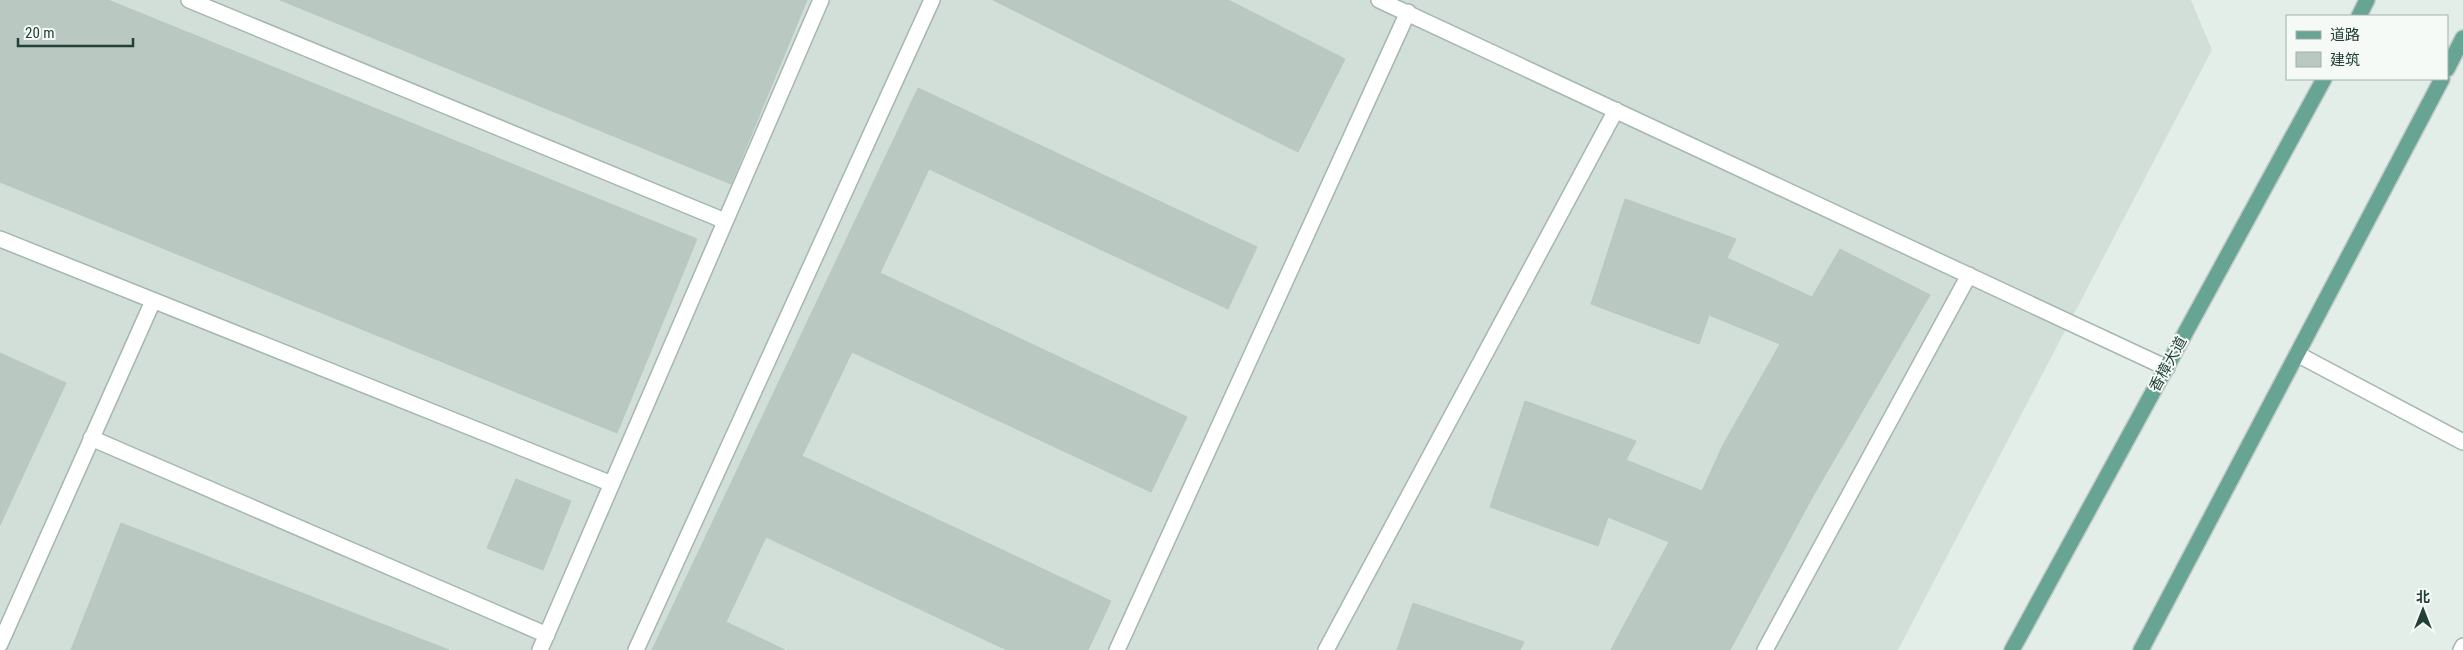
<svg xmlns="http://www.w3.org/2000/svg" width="2463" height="650" viewBox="0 0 2463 650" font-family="'Roboto Condensed','Noto Sans SC',sans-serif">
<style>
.built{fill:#d2ded8}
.building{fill:#b9c9c2;stroke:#b6c8c0}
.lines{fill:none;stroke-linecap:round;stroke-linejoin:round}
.minor-casing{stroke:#a6b6b0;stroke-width:18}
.major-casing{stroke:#c1cac7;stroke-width:18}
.minor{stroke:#fff;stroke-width:15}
.major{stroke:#68a494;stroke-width:15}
.labels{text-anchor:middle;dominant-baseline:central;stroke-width:4;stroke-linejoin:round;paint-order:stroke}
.street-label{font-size:15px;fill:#234038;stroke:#f5faf7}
</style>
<rect width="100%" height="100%" fill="#e4eee9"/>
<path class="built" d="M0,0H2191L2212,50L1898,650H0Z"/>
<path class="building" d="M0,0H108L697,239L617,433L0,182Z
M280,0H807L731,184Z
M993,0H1228L1345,59L1298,152Z
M918,88L1257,247L1228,309L929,169L880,273L1187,417L1151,492L852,352L802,456L1111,601L1088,650H1007L766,537L726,622L785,650H652Z
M1625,199L1736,239L1727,258L1812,297L1840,249L1930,295L1813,496L1723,445L1780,344L1709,315L1699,344L1591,304Z
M0,353L66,383L0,525Z
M1525,401L1636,441L1626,460L1702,491L1723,445L1813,496L1730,650H1635L1616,640L1669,542L1608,517L1598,546L1490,507Z
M516,479L571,501L543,570L487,548Z
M121,523L449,650H71Z
M1413,603L1524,642L1520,650H1397Z
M1616,640L1635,650H1611Z"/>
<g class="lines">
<g class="minor-casing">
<path id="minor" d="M189,0L725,221
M1379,0L2167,368
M0,239L612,484
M2297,354L2463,442
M91,438L547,635
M0,644L153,301
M540,650L821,0
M636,650L932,0
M1117,650L1408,12
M1326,650L1616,110
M1765,650L1969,275
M2461,650L2463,646"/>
</g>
<g class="major-casing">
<path id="major" d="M2359,16L2367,0
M2447,69L2463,38
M2012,650L2324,79
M2141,650L2442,79"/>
</g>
<use href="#minor" class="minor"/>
<use href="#major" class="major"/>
</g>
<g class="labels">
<g class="street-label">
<text transform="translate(2168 364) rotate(-61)">香樟大道</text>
</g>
</g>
<rect x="2286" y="15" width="162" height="65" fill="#f5faf7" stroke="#a1b0ab"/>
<rect x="2296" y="31" width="25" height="8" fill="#68a494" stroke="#a1b0ab"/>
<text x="2330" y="40" font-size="15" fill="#234038">道路</text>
<rect x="2296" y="52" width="25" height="15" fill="#b9c9c2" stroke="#a1b0ab"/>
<text x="2330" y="65" font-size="15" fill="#234038">建筑</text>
<g transform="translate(2423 610)" stroke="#f5faf7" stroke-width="4" paint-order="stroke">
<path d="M0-4L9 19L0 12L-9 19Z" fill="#234038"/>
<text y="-8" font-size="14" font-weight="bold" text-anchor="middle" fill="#234038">北</text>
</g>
<path d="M18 38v8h115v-8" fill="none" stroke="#234038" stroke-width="2.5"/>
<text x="25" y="38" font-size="15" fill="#234038" stroke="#f5faf7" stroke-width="4" paint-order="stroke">20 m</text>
</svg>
